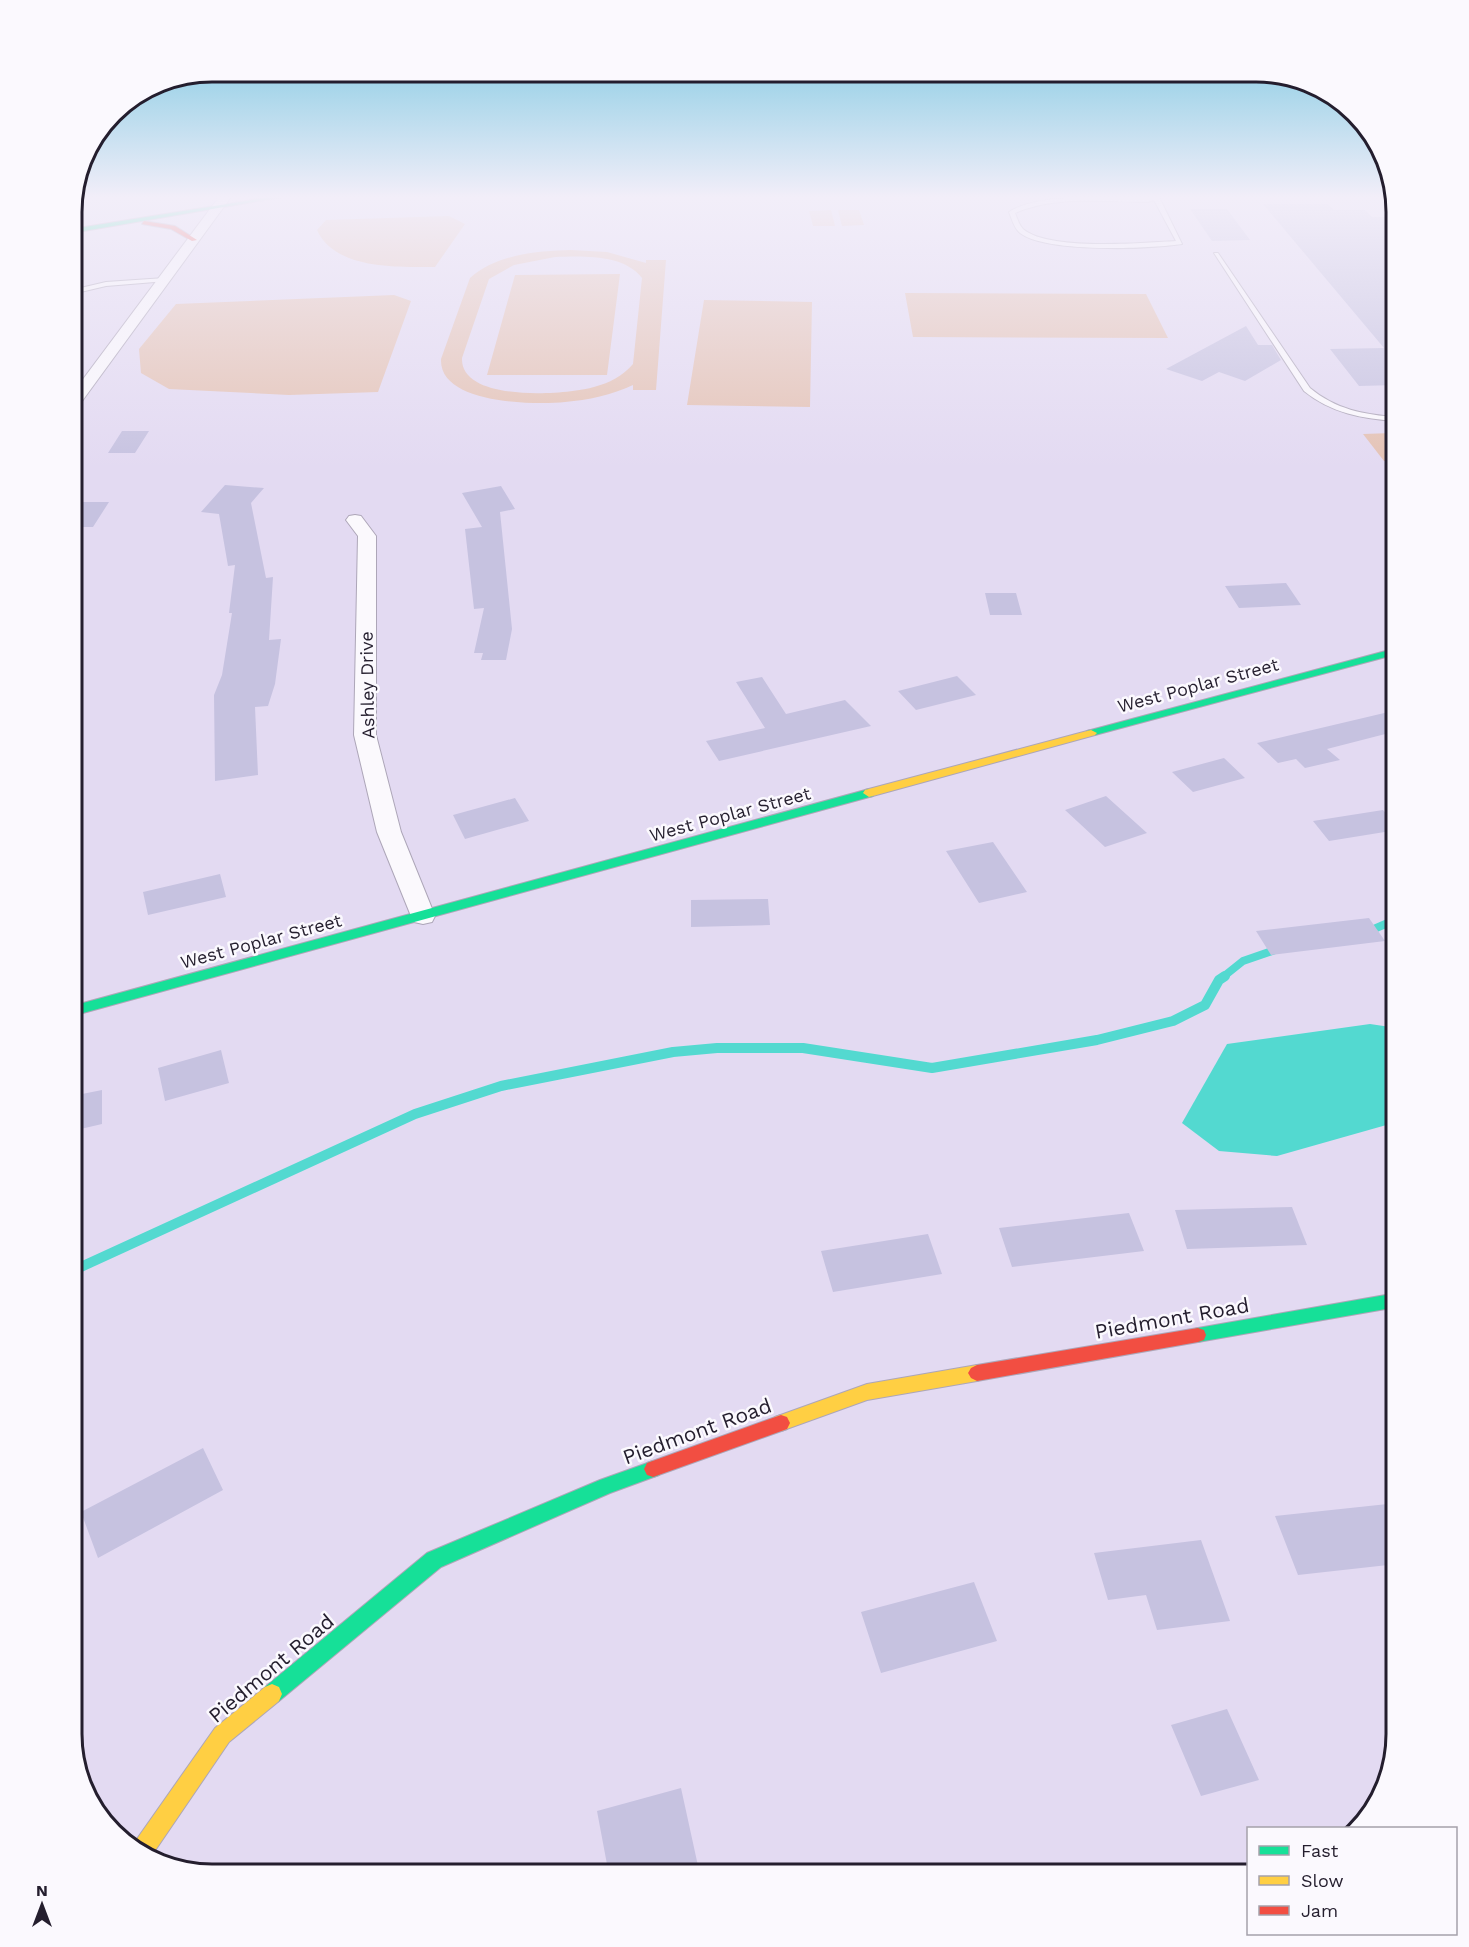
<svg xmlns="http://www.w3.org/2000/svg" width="1469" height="1947" viewBox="0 0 1469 1947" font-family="'Work Sans',sans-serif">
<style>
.green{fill:#e4c2b4;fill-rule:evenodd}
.water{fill:#53d9d0}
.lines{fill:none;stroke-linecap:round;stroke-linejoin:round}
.stream-far1{stroke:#53d9d0;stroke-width:8}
.stream{stroke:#53d9d0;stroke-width:10}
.building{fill:#c6c2e0}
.lane-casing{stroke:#ada6b8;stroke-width:2}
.street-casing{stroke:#ada6b8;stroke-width:2}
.fast-casing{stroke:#ada6b8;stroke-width:2}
.slow-casing{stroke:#ada6b8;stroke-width:2}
.jam-casing{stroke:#ada6b8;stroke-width:2}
.lane{fill:#fbf9fd;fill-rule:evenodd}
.street{fill:#fbf9fd;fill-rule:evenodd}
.fast{fill:#16e098;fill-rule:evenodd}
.slow{fill:#ffcf43;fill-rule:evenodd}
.jam{fill:#f24e42;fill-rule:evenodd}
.labels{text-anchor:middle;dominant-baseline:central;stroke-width:5;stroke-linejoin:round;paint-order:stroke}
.street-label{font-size:18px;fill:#241e2e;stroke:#fbf9fe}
.near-street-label{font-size:21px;fill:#241e2e;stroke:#fbf9fe}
.rim{fill:none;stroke:#241e2e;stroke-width:3}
</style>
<rect width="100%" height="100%" fill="#e3daf2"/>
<path class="green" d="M831,210L835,226H813L809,211Z
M838,210H859L864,225L842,226Z
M449,216L465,224L435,267C398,267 335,270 317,230L326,220Z
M571,250L607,252L646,263V260H666L656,390H633V385C612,395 588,400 565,402C534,405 439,404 441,359L470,278C497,254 537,251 571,250ZM555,257C582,256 624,254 642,278L633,364C623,376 609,383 594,387C567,395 460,403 462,358L489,279L514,265Z
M620,274L607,375H487L515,275Z
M905,293L1146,294L1168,338L913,337Z
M394,295L411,301L378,392L289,395L169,389L141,373L139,349L176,304Z
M704,300L812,302L810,407L687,405Z
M1392,433L1397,440V461H1384L1363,434Z"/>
<path class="water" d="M1370,1024L1397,1028V1122L1277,1156L1219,1151L1182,1123L1227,1044Z"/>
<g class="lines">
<path class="stream-far1" d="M1367,932L1397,919
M1223,977L1243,961L1278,949"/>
<path class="stream" d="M72,1271L415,1114L501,1086L673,1052L717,1048H803L932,1068L1097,1040L1173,1021L1205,1005L1219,980L1225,976"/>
</g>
<path class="building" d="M1263,204H1328L1334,210H1365L1372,217H1397V385L1359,386L1330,349L1384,348Z
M1190,209H1227L1250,240L1212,241Z
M1246,326L1258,345H1272L1281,360L1245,381L1219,372L1202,381L1166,369Z
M122,431H149L135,453H108Z
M225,485L264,488L251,503L266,578L273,577L269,640L281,639L275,684L268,706L255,707L258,775L215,781L214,695L222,675L232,613H229L235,565L228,566L219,514L201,512Z
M501,486L515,509L500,512L512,629L506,660H481L483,653H474L484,608L474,609L465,529L482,527L462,493Z
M80,502H109L93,527H72V513Z
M1286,583L1301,605L1239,608L1225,586Z
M985,593H1016L1022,615H990Z
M957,676L976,695L916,710L898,691Z
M762,677L786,714L845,700L871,726L719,761L706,741L765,728L736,682Z
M1397,710V731L1327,749L1340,760L1305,768L1296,759L1278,763L1257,743Z
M1224,758L1245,778L1193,792L1172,772Z
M1106,796L1147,833L1105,847L1065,810Z
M515,798L529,821L465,839L453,815Z
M1383,810L1397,826V830L1329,841L1313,821Z
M993,842L1027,892L979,903L946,851Z
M220,874L226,897L148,915L143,892Z
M768,899L770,925L691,927V900Z
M1369,918L1385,941L1271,955L1256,931Z
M221,1050L229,1083L165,1101L158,1068Z
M102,1090V1124L72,1131V1096Z
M1292,1207L1307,1245L1187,1249L1175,1210Z
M1129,1213L1144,1251L1012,1267L999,1228Z
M928,1234L942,1274L833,1292L821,1251Z
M203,1448L223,1490L98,1558L81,1512Z
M1397,1503V1564L1298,1575L1275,1516Z
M1201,1540L1230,1621L1157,1630L1146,1595L1108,1600L1094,1553Z
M974,1582L997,1641L881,1673L861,1612Z
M1227,1709L1259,1780L1201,1796L1171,1725Z
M681,1788L700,1875H609L597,1811Z"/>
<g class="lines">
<g class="lane-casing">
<path id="lane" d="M1152,197H1159L1182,244C1148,249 1046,253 1020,233C1014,228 1012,219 1009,212C1040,192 1110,199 1147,198ZM1154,200L1176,241C1143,243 1048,251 1023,229C1019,225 1017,218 1015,213C1055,195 1105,202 1148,202Z
M1214,253H1218L1310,388C1335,409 1364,415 1397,417V421C1363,419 1331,413 1304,391Z
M165,278L167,279V281L106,286L72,294V290L106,282Z"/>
</g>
<g class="street-casing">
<path id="street" d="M219,197H231L77,408L72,410V394Z
M355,515L361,516L376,536V735L401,832L435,916L432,922L423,924L414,922L411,916L377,832L354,735L358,536L346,520L349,516Z"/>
</g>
<g class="fast-casing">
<path id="fast" d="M270,197H282L72,233V229Z
M1397,648V654L1095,735H1087L1085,733L1087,731Z
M869,789L873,790L875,793L873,796L72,1016V1006Z
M1397,1293V1307L1198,1342L1192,1340L1190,1335L1192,1330L1198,1328Z
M653,1461L659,1463L662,1469L659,1475L610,1493L441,1567L279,1701L272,1704L265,1701L262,1694L265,1687L427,1553L600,1480Z"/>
</g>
<g class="slow-casing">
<path id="slow" d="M1091,730L1097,733L1095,735L869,797L863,793L865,790Z
M977,1365L983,1368L986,1373L983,1378L977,1381L867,1400L781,1431L775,1429L772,1423L775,1417L867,1384Z
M272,1684L279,1687L282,1694L279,1701L229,1742L150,1858L143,1856L132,1846L215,1728L265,1687Z"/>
</g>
<g class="jam-casing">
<path id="jam" d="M144,221L175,226L197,240L192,241L171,229L142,224Z
M1198,1328L1204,1330L1206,1335L1204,1340L1198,1342L977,1381L971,1378L968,1373L971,1368L977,1365Z
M781,1415L787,1417L790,1423L787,1429L653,1477L647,1475L644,1469L647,1463Z"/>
</g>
<use href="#lane" class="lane"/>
<use href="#street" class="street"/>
<use href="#fast" class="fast"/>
<use href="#slow" class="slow"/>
<use href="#jam" class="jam"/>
</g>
<linearGradient id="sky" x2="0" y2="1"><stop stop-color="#6cc3de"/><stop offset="0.42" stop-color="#f2eef9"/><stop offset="1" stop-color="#f2eef9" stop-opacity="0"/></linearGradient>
<rect width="1469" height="469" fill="url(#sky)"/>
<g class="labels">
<g class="street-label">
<text transform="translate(367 685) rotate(-91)">Ashley Drive</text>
<text transform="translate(1198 685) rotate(-15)">West Poplar Street</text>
<text transform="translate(730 814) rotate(-15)">West Poplar Street</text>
<text transform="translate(261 941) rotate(-15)">West Poplar Street</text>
</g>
<g class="near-street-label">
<text transform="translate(1172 1318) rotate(-10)">Piedmont Road</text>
<text transform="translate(697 1431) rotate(-20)">Piedmont Road</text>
<text transform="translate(271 1668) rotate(-40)">Piedmont Road</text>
</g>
</g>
<path d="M0 0H1469V1947H0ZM212 82H1256A130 130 0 0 1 1386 212V1734A130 130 0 0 1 1256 1864H212A130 130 0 0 1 82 1734V212A130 130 0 0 1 212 82Z" fill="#fbf9fe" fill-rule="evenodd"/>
<path class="rim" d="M212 82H1256A130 130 0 0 1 1386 212V1734A130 130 0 0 1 1256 1864H212A130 130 0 0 1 82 1734V212A130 130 0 0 1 212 82Z"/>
<rect x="1247" y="1827" width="210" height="108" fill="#fbf9fe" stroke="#a5a1ab" stroke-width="1.5"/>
<rect x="1259" y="1846" width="30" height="9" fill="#16e098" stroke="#a5a1ab" stroke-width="1.5"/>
<text x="1301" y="1857" font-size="18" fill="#241e2e">Fast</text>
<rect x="1259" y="1876" width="30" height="9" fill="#ffcf43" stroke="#a5a1ab" stroke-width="1.5"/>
<text x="1301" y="1887" font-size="18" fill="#241e2e">Slow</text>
<rect x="1259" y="1906" width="30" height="9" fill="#f24e42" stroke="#a5a1ab" stroke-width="1.5"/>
<text x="1301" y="1917" font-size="18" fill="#241e2e">Jam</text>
<g transform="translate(42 1905)" stroke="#fbf9fe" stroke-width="4.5" paint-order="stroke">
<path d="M0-4.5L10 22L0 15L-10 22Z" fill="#241e2e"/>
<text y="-9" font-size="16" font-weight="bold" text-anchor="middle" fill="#241e2e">N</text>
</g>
</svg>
